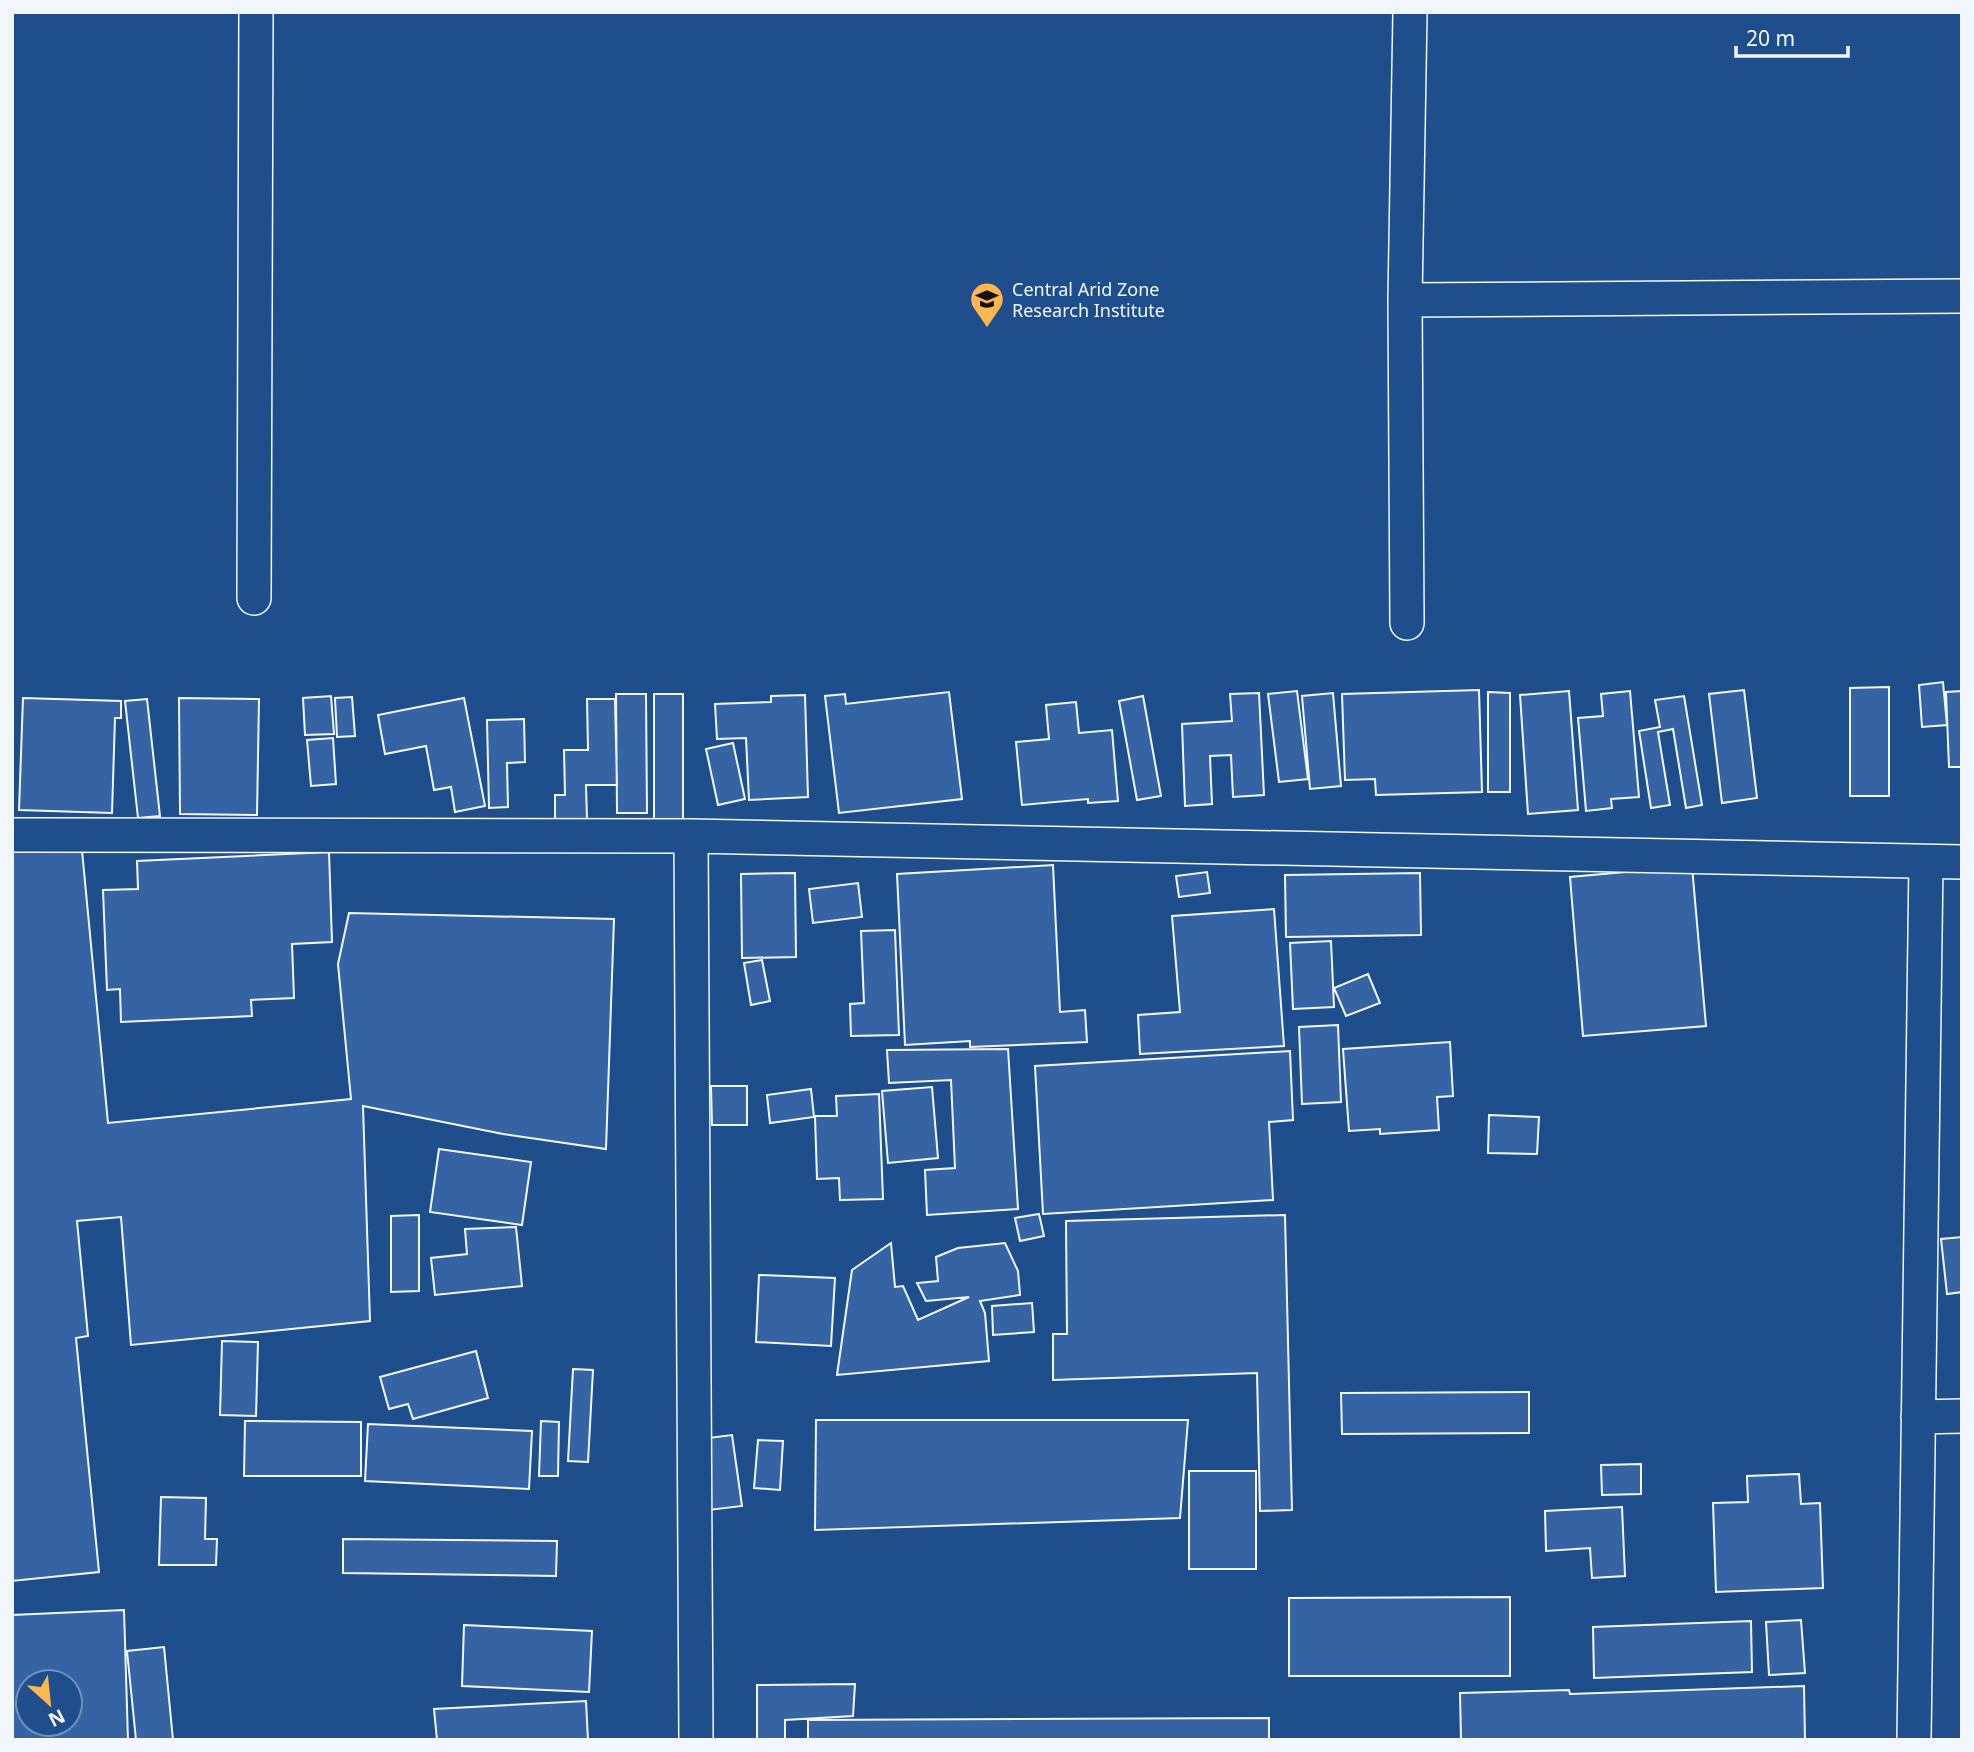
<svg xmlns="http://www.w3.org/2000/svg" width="1974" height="1752" viewBox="0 0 1974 1752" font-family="'Noto Sans',sans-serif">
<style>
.building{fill:#3563a3;stroke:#f2f6ff;stroke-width:2;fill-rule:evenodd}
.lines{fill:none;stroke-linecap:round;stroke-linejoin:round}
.minor-casing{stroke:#f2f6ff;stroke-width:36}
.minor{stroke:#1f4e8c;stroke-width:33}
.labels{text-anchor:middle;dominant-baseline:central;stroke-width:5;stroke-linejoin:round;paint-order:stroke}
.poi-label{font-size:18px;fill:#f2f6ff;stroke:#1f4e8c;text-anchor:start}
</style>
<rect width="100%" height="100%" fill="#1f4e8c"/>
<path class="building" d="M1943,682L1947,725L1922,727L1919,685Z
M1889,687V796H1850V688Z
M1479,690L1482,792L1376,795L1375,779L1345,780L1342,694Z
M1744,690L1757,798L1722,803L1709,694Z
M1297,691L1308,779L1279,782L1268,694Z
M1569,691L1578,810L1528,814L1520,695Z
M1630,691L1639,797L1611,799L1612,808L1586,811L1578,718L1603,716L1601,694Z
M1962,691V767H1949L1946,692Z
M949,692L962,799L839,813L825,696L845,694L846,704Z
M1488,692L1510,693V792H1488Z
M1259,693L1264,795L1233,797L1231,755L1210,756L1212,804L1185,806L1182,724L1232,721L1230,694Z
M1333,693L1341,786L1310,789L1302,696Z
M616,694H646L647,813H617Z
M654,694H683V819H654Z
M805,695L808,797L749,800L746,738L717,739L715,704L771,702V696Z
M331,696L334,734L305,735L303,698Z
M1143,696L1161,796L1137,800L1119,701Z
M1684,696L1702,805L1686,808L1673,729L1658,732L1670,805L1651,808L1639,731L1660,727L1655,700Z
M352,697L355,736L337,737L335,698Z
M23,698L121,701V718H115L112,813L19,810Z
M179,698L259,699L257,815L180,814Z
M464,698L485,806L455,812L451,787L434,790L426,746L385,754L378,715Z
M147,699L160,816L138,818L125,701Z
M587,699H615L617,785H586L587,819H555V795H565L564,750H588Z
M1076,702L1079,733L1112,730L1118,801L1088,803V799L1022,805L1016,742L1049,739L1046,705Z
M524,719L525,762L507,763L508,807L489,808L487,720Z
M333,738L336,784L311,786L307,740Z
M733,743L745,799L718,805L706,749Z
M81,840L108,1123L351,1099L338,964L349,913L614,919L606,1149L503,1134L363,1106L370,1321L131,1345L121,1217L77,1221L88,1336L76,1338L99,1572L12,1581V842Z
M329,852L332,942L292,944L294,998L251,1000L252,1016L121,1022L120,989L107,990L103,890L138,889L137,861Z
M1053,865L1060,1012L1085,1010L1087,1042L970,1047V1041L905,1045L897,874Z
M1692,866L1706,1026L1583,1036L1570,877Z
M1207,872L1210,893L1179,897L1176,876Z
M795,873L796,957L742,958L741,874Z
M1420,873L1421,935L1286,937L1285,875Z
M858,883L862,917L813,923L809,889Z
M1274,909L1284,1046L1140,1054L1138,1015L1180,1012L1172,916Z
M895,930L899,1035L851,1036L850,1004L864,1003L861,931Z
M1331,941L1334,1007L1293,1009L1290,943Z
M762,960L770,1001L751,1005L744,963Z
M1368,974L1380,1003L1346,1016L1334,988Z
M1338,1025L1341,1102L1302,1104L1299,1027Z
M1450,1042L1453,1096L1437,1097L1439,1130L1380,1134V1129L1349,1131L1343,1049Z
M1008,1049L1018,1209L927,1215L925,1170L955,1168L951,1080L889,1083L887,1050Z
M1290,1051L1293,1120L1269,1122L1273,1200L1043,1214L1035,1066Z
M711,1086H747V1125H712Z
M932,1087L938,1158L888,1163L882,1091Z
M811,1089L814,1117L770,1123L767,1095Z
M879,1094L883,1199L840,1200L839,1178L817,1179L815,1116H837L836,1096Z
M1489,1115L1539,1117L1537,1154L1488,1153Z
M439,1149L531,1162L522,1225L430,1212Z
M1039,1214L1044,1236L1020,1241L1015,1218Z
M419,1215V1291L391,1292V1216Z
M1285,1215L1292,1510L1260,1511L1257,1373L1053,1380V1334H1067L1066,1221Z
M516,1227L522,1286L435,1295L431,1258L467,1254L465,1229Z
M1962,1237V1292L1947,1294L1941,1239Z
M891,1243L895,1287L903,1286L918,1320L969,1297L926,1301L917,1283L938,1281L936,1257L958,1248L1005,1243L1018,1271L1020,1295L980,1301L985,1313L989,1361L837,1375L852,1270Z
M759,1275L835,1278L831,1346L756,1342Z
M1032,1303L1034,1332L993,1335L992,1306Z
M222,1341L258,1342L256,1416L220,1415Z
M476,1351L488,1398L413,1419L408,1404L389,1409L380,1377Z
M573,1369L593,1370L588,1462L568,1461Z
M1529,1392V1433L1342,1434L1341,1393Z
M816,1420H1188L1180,1518L815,1530Z
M245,1421L361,1422V1476H244Z
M541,1421L559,1422L558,1476H539Z
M368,1424L532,1431L529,1489L365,1481Z
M732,1435L742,1506L709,1510L700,1439Z
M758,1440L783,1441L780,1490L754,1488Z
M1641,1464V1494L1602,1495L1601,1465Z
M1189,1471H1256V1569H1189Z
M1799,1474L1801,1504L1820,1503L1823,1588L1716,1592L1713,1503L1748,1502L1747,1476Z
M161,1497L206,1498L205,1539H217L216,1565H159Z
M1622,1507L1625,1576L1592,1578L1590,1548L1546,1551L1545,1511Z
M343,1539L557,1541L556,1576L343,1573Z
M1510,1597V1676H1289V1598Z
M124,1610L128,1740H12V1615ZM28,1682H70V1724H28Z
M1801,1620L1805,1673L1769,1675L1766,1622Z
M1751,1621L1752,1672L1594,1678L1593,1627Z
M464,1625L592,1631L589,1692L462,1686Z
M164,1647L173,1740H136L127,1651Z
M855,1684L853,1716L785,1720V1740H757V1685Z
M1804,1686L1805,1740H1461L1460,1693L1569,1690L1570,1694Z
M586,1701L588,1740H437L434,1709Z
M1269,1718V1740H808V1720Z"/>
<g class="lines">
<g class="minor-casing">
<path id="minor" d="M1405,300L1962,296
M254,598L256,12
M1407,623L1405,300L1410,12
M12,835L691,836L1962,862
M691,836L696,1740
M1918,1417L1962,1416
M1914,1740L1926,862"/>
</g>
<use href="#minor" class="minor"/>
</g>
<defs>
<g id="university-pin" transform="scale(1.75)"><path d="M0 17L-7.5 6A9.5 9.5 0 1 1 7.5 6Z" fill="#ffb74d" stroke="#1f4e8c"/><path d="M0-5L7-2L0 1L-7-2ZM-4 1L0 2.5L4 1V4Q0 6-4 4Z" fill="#111"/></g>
</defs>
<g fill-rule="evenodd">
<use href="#university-pin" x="987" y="299"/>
</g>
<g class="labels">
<g class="poi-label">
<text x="1012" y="289">Central Arid Zone<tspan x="1012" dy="21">Research Institute</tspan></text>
</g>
</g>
<rect width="1974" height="1752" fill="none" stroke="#f2f6ff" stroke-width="28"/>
<g transform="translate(49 1703) rotate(153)"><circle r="33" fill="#1f4e8c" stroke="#7391ba" stroke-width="2"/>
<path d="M0-5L12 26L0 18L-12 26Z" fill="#ffb74d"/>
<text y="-10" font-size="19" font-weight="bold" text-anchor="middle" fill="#f2f6ff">N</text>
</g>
<path d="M1736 46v10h112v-10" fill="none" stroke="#f2f6ff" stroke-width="3.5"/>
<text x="1746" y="46" font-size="21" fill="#f2f6ff" stroke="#1f4e8c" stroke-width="5" paint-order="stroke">20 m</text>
</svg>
